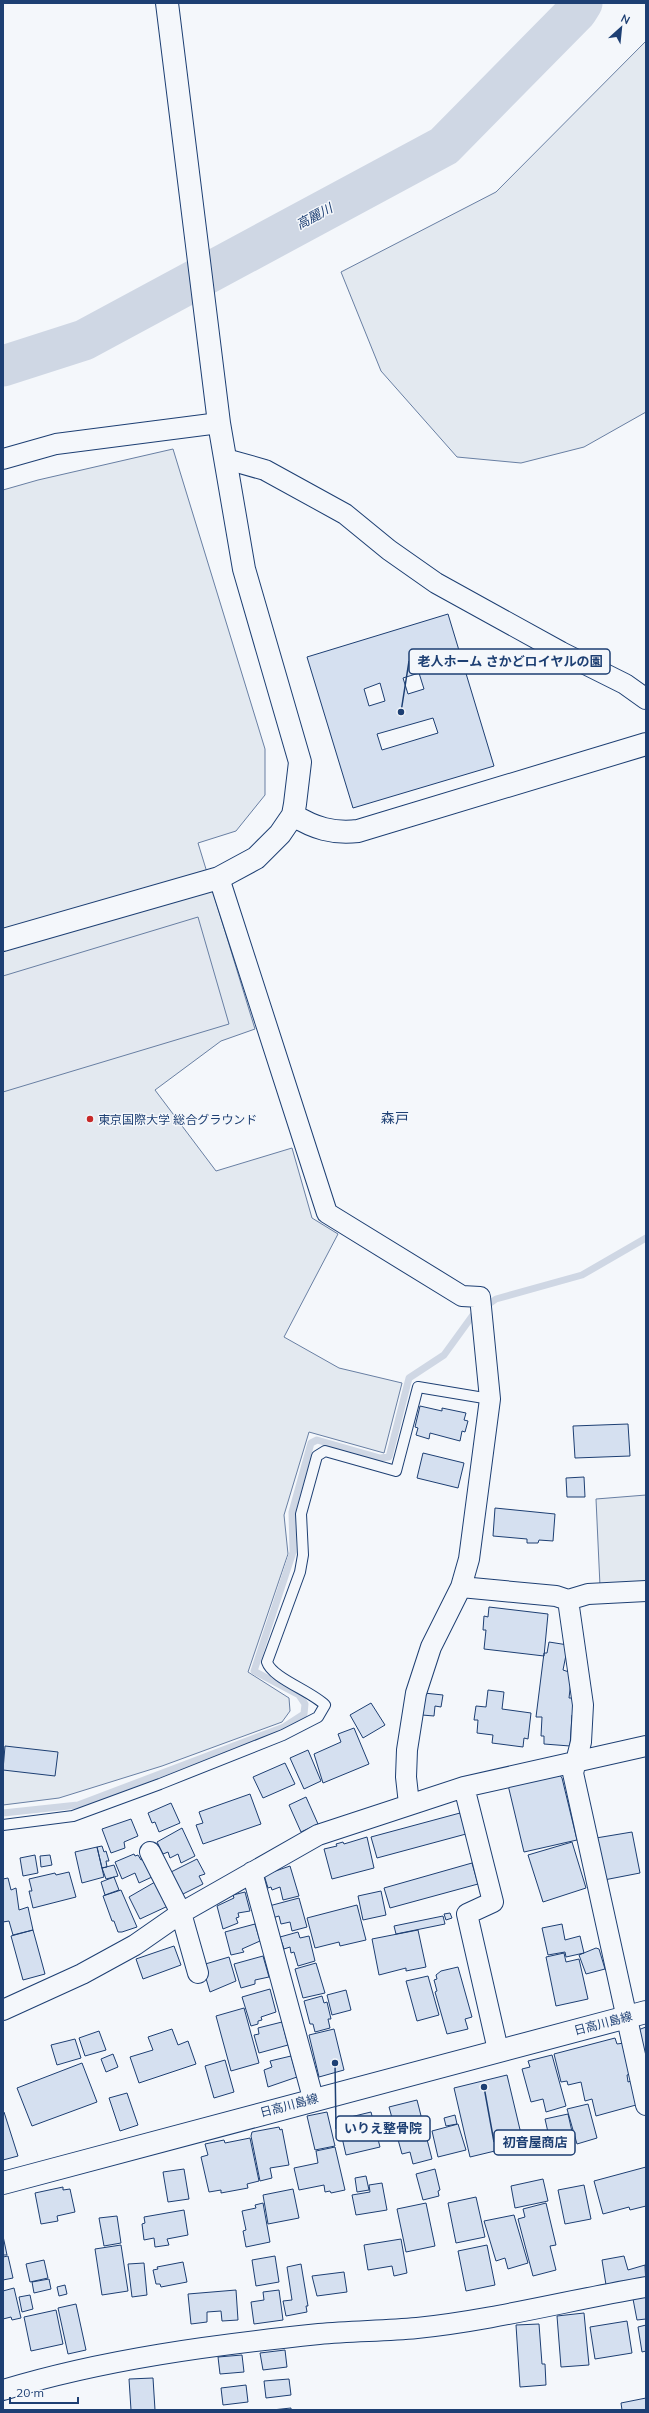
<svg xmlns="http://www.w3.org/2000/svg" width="649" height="2413" viewBox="0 0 649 2413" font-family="Mulish,'Noto Sans JP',sans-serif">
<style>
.green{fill:#e3e9f0;stroke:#687fa3}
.parking{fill:#e3e8f0;stroke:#687fa3}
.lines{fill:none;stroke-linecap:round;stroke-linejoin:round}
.stream{stroke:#cfd7e4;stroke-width:7}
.river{stroke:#cfd7e4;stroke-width:41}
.building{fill:#d5e0f0;stroke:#1d3f73;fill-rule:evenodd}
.lane-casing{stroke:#1d3f73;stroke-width:12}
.street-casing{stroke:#1d3f73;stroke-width:22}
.secondary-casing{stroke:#1d3f73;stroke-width:24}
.primary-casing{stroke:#1d3f73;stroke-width:24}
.lane{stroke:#f4f7fb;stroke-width:10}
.street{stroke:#f4f7fb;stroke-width:20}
.secondary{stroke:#f4f7fb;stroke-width:22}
.primary{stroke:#f4f7fb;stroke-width:22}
.poi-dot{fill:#c62828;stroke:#f4f7fb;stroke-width:1.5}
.labels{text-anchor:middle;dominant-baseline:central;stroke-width:3;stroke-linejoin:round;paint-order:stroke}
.poi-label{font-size:12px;fill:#1d3f73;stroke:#f4f7fb;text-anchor:start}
.street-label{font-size:12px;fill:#1d3f73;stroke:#f4f7fb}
.water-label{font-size:13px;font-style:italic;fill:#1d3f73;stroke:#f4f7fb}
.quarter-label{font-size:14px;fill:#1d3f73;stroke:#f4f7fb}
.leader{fill:none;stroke:#1d3f73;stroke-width:1.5}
.callout-dot{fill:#1d3f73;stroke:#f4f7fb;stroke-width:1.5}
.callout{fill:#f4f7fb;stroke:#1d3f73;stroke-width:1.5}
.callout-label{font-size:13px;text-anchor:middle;font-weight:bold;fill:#1d3f73}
</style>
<rect width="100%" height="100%" fill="#f4f7fb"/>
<path class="green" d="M646,41V412L584,447L521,463L457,457L381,371L341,272L496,192Z
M173,449L265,749V795L236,831L198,843L255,1029L221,1041L155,1090L216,1171L292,1148L312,1218L338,1234L284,1337L339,1368L402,1383L384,1453L309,1432L284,1515L288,1554L248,1672L289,1698L290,1711L282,1722L162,1766L59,1798L3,1805V490L38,480Z
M646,1495V1583L600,1586L596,1499Z"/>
<path class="parking" d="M198,917L229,1024L3,1092V976Z"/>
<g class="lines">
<path class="stream" d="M3,1813L78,1805L284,1727L304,1714L305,1704L299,1695L254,1671L293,1552L292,1512L311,1443L317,1440L380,1458L389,1457L409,1378L444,1355L473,1315L496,1299L582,1275L646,1238"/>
<path class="river" d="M3,366L84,340L444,146L577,11L582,3"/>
</g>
<path class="building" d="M448,614L494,766L353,808L307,657ZM419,673L424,689L408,694L403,678ZM380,683L385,701L369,706L364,689ZM433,718L438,733L382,750L377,734Z
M420,1406L442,1411V1408L466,1413L464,1420L468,1421L465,1432L462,1431L460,1441L430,1433L429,1439L416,1435L418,1428L415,1427Z
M628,1424L630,1456L575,1458L573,1426Z
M423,1453L464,1463L458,1488L417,1478Z
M584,1477L585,1497H567L566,1478Z
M495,1508L555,1514L553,1541L539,1540L538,1543H527V1539L493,1536Z
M489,1607L548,1614L544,1656L484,1649L486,1630H483L484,1616L488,1617Z
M549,1642L568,1645L563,1670L572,1673L569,1698H574L576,1715H572L570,1746L544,1744V1736H541L542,1717H536L544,1653H547Z
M488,1690L504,1692L502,1709L531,1713L528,1739L524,1738L523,1747L492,1743L493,1735L477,1733L478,1720H474L476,1706L486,1707Z
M424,1693L443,1695L441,1707L435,1706L434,1716L422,1715Z
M371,1703L385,1725L363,1738L350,1715Z
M354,1728L369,1764L323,1783L314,1754L341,1742L338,1734Z
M5,1746L58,1752L55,1776L3,1770Z
M308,1750L321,1781L304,1789L290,1758Z
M285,1763L295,1784L263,1798L253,1777Z
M558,1773L562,1778L577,1840L524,1852L508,1785Z
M250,1794L261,1824L203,1844L196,1825L203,1823L199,1812Z
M306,1797L318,1824L301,1832L289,1805Z
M171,1803L180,1823L159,1832L155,1822L152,1823L148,1813Z
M460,1813L466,1834L377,1858L371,1837Z
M131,1819L138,1836L124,1842L125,1848L111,1853L102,1829Z
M182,1828L195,1856L181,1863L178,1854L170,1858L168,1852L163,1854L157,1842Z
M632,1832L640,1873L604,1880L596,1838Z
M367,1837L374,1868L332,1879L324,1849L337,1846L336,1844L343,1842L344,1844Z
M572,1842L586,1888L543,1902L528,1855Z
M102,1846L104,1852L106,1851L109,1861H106L107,1867L102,1868L97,1847Z
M97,1847L104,1877L82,1883L75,1852Z
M134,1854L135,1856L138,1855L141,1860L143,1859L152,1877L139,1883L135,1873L122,1879L115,1862Z
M35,1855L38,1873L23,1876L20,1858Z
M50,1855L52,1865L41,1867L40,1856Z
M197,1859L205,1874L199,1876L203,1884L181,1895L169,1873Z
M472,1863L478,1884L390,1908L384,1888Z
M114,1865L118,1876L106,1879L102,1868Z
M290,1866L299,1896L283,1900L280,1887L272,1890L271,1887L268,1888L264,1875Z
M69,1872L76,1897L33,1908L29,1891H32L29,1879L55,1873L56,1875Z
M114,1877L119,1890L105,1895L101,1882Z
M8,1878L11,1890L16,1888L19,1910L28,1907L33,1930L13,1935L9,1921L3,1922V1879Z
M155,1882L168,1906L140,1919L129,1897Z
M121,1890L137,1927L122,1932H118L114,1921H112L103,1896Z
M381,1891L386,1915L363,1920L358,1896Z
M245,1892L250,1911L238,1913L239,1917L236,1918L238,1923L223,1929L217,1906L234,1898L233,1895Z
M299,1898L307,1927L292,1931L290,1922L281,1924L279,1916L272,1918L269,1906Z
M357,1905L366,1940L340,1946L339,1942L315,1948L307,1918Z
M450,1913L452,1918L446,1920L444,1914Z
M443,1916L445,1924L396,1934L394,1926Z
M255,1924L260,1941L242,1949L244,1952L231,1955L225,1932Z
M562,1924L565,1940L580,1936L584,1953L566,1957L565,1952L548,1955L542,1928Z
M33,1930L45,1974L23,1980L11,1936Z
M418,1930L426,1967L406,1971V1968L379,1975L372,1939Z
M298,1932L300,1938L309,1936L315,1961L298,1966L294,1952L291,1953L290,1947L284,1949L280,1937Z
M174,1946L181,1965L143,1979L136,1959Z
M596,1948L599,1949L605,1969L586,1974L579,1955Z
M564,1953L566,1962L579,1959L588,1999L556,2006L546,1957Z
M263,1956L269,1977L255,1980V1984L241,1988L234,1964Z
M229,1957L236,1981L210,1992L202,1965Z
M316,1963L325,1993L303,1998L295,1969Z
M458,1967L472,2017L465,2019L468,2029L447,2034L435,1992L437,1991L434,1980L437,1979L436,1975L441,1971Z
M428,1976L439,2015L417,2021L406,1981Z
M270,1989L276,2012L261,2017L262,2020L258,2021V2024L251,2026L242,1997Z
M346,1990L351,2010L332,2015L327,1995Z
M322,1996L324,2003L327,2002L331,2019H328L330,2028L315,2032L313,2024H310L304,2001Z
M244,2008L259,2063L231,2071L216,2016Z
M282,2022L288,2045L259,2053L254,2035L259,2034L258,2028Z
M646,2027V2050H644L638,2030Z
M172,2029L178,2045L188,2041L196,2064L139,2083L130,2057L153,2050L148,2037Z
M334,2029L344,2070L319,2077L309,2035Z
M99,2031L106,2050L85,2056L79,2038Z
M615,2038L617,2044L624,2043L630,2074L627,2075L628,2082L631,2081L636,2105L596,2116L592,2099L585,2101L581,2082L568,2085L567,2081L561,2082L554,2054Z
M75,2039L81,2058L57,2065L51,2045Z
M113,2054L118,2067L106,2072L101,2059Z
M552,2055L566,2106L546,2112L543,2099L531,2102L522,2069L530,2067L528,2061Z
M291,2056L297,2077L268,2087L264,2070L272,2067L270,2061Z
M225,2060L234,2092L214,2098L205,2066Z
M82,2063L97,2102L32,2126L17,2088Z
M507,2075L522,2138L498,2144L499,2150L470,2157L454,2088Z
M127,2093L138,2125L120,2131L109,2098Z
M417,2100L432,2159L413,2164L410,2152L402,2154L389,2107Z
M588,2104L597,2138L577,2144L567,2109Z
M4,2112L18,2156L3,2160V2113Z
M327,2112L335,2146L315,2150L307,2116Z
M371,2112L380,2147L346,2155L338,2120Z
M568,2114L573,2136L550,2141L545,2119Z
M455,2115L457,2124L446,2126L444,2118Z
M458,2124L466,2150L438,2157L432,2131Z
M279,2127L280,2130L282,2129L289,2165L270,2168L272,2178L260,2181L251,2136L252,2132Z
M250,2138L259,2181L247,2184L248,2188L221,2193V2190L209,2192L201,2157L208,2155L205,2144L224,2140L225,2143Z
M335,2147L345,2190L331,2193L330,2191L325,2192L324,2185L299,2190L294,2168L318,2163L316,2151Z
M646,2167V2206L630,2210L629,2207L603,2214L594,2181Z
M184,2169L189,2199L168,2202L163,2172Z
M435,2169L440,2190L438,2191L439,2196L423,2200L416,2174Z
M366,2176L369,2190L357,2192L355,2178Z
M543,2179L548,2201L515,2208L511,2186Z
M382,2183L387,2210L356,2215L352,2195L370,2192L369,2185Z
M584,2185L591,2219L565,2224L558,2190Z
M63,2187V2190L70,2189L75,2212L57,2216L58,2221L41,2224L35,2193Z
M293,2189L299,2218L268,2224L263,2195Z
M476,2197L485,2237L456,2243L448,2203Z
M263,2203L270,2242L246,2247L243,2231L246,2230L242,2211L256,2208L255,2205Z
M426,2203L435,2246L406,2252L397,2209Z
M546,2203L556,2245L550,2246L556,2270L533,2276L518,2219L525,2217L523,2209Z
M184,2210L188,2235L167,2239L169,2245L155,2247L154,2238L144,2240L142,2224L145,2223L144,2217Z
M514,2215L528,2263L508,2269L505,2258L496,2261L484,2221Z
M117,2216L121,2243L104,2246L99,2218Z
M3,2236L7,2255H3Z
M401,2239L407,2273L394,2276L392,2266L368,2270L364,2245Z
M121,2245L128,2291L102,2295L95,2249Z
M487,2245L495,2285L466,2291L458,2251Z
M8,2256L13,2278L3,2280V2257Z
M275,2256L279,2282L256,2286L252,2260Z
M624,2256L628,2270L645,2265L646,2285L607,2291L602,2260Z
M44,2260L48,2278L30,2282L26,2264Z
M183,2262L187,2282L161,2287L160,2284H156L153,2270L158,2269L157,2267Z
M144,2263L147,2295L132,2297L128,2264Z
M301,2264L308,2306H306L307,2312L286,2316L283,2301L292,2300L287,2267Z
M344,2272L347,2292L317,2296L312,2276Z
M49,2279L51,2289L34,2293L32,2282Z
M65,2285L67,2294L59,2296L57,2287Z
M14,2288L21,2318L12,2320L11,2317L3,2319V2291Z
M236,2290L238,2320L222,2321L221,2311L207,2312V2322L191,2324L188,2294Z
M279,2290L283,2320L254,2324L251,2302L264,2300L263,2292Z
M30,2295L33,2309L22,2312L19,2297Z
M646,2297V2319L637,2320L633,2299Z
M76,2304L86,2350L68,2354L58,2308Z
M56,2310L63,2344L31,2351L24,2317Z
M584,2313L589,2365L561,2367L557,2316Z
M627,2321L632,2353L595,2359L590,2327Z
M539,2324L542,2364H545L546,2385L520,2387L516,2325Z
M646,2325V2351L642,2352L638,2327Z
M285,2350L287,2367L263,2370L260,2353Z
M242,2355L244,2372L220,2374L218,2357Z
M153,2378L155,2410H131L129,2379Z
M289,2379L291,2395L266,2398L264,2381Z
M246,2385L248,2402L223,2405L221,2388Z
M646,2398V2410H622L621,2403Z
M291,2408V2410H272Z"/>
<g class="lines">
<g class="lane-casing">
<path id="lane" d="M3,1825L73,1816L160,1784L283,1735L318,1717L325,1705C311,1691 272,1678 267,1662L300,1572L303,1555L301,1514L317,1456L325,1451L396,1471L418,1387L490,1399"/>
</g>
<g class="street-casing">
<path id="street" d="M3,459L56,444L219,423
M226,459L265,470L345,514L389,550L436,583L561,652L625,684L646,699
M219,878L327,1213L462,1296L480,1297L490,1399L469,1559L461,1587L431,1647L416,1693L407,1750L406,1777L409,1804
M461,1587L556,1596L568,1600L583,1705L581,1742L573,1773L646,2105
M568,1600L588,1594L646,1591
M464,1787L493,1902L467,1914L498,2050
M150,1852L181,1913L198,1973
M252,1872L313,2098
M3,2010L82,1974L135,1945L181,1913L318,1835L464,1787L646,1746
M3,2390C105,2359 213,2345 319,2334C351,2331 384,2331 417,2328C494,2320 570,2300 646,2287"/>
</g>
<g class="secondary-casing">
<path id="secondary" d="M293,815C314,828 333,834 358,831L646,744
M3,940L219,878L256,858L280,834L293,815L295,804L300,762L244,569L219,423L167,3"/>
</g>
<g class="primary-casing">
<path id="primary" d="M3,2183L646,2012"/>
</g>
<use href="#lane" class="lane"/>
<use href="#street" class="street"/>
<use href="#secondary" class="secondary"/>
<use href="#primary" class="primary"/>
</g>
<circle class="poi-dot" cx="90" cy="1119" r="4"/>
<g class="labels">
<g class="poi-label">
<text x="98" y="1119">東京国際大学 総合グラウンド</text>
</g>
<g class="street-label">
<text transform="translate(603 2023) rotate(-15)">日高川島線</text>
<text transform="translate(289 2105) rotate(-15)">日高川島線</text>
</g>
<g class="water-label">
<text transform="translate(314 216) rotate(-28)">高麗川</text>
</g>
<g class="quarter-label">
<text x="395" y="1118">森戸</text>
</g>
</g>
<path class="leader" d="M401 712L409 661M335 2063L336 2129M484 2087L494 2142"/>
<g class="callout-dot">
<circle cx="401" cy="712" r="4"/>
<circle cx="335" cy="2063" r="4"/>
<circle cx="484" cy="2087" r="4"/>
</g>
<g class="callout">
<rect x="409" y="649" width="201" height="25" rx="4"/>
<rect x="336" y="2116" width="94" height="25" rx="4"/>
<rect x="494" y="2130" width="81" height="25" rx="4"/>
</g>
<g class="callout-label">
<text x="510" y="666">老人ホーム さかどロイヤルの園</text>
<text x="383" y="2133">いりえ整骨院</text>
<text x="535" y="2147">初音屋商店</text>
</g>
<rect width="649" height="2413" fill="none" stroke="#1d3f73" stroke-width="8"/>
<g transform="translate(621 28) rotate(27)" stroke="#f4f7fb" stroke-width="3" paint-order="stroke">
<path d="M0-3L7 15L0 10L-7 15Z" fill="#1d3f73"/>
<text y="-6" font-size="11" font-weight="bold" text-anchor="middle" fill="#1d3f73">N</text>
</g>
<path d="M10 2397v6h68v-6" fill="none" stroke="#1d3f73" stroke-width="2"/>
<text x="16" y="2397" font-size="12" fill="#1d3f73" stroke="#f4f7fb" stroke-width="3" paint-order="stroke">20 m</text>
</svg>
